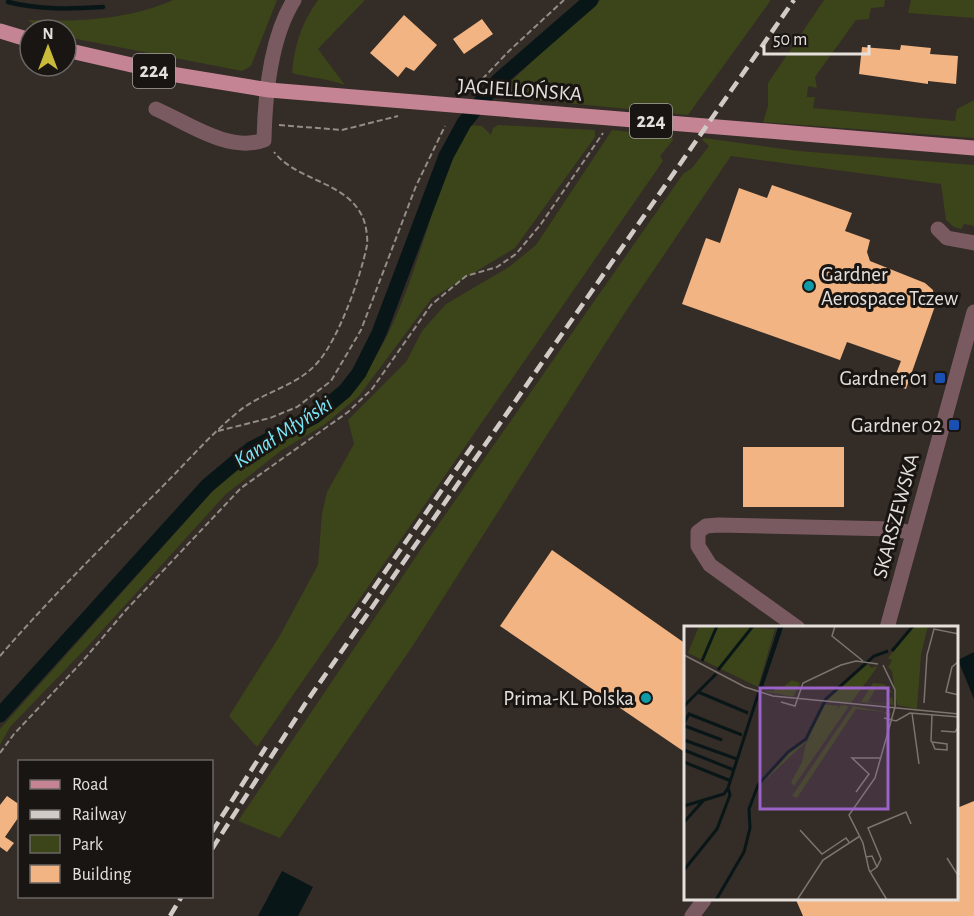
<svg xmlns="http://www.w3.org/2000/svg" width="974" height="916" viewBox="0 0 974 916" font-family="'Alegreya Sans',sans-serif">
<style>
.green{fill:#3c441a}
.water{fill:#081618}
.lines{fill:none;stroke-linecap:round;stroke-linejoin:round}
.stream{stroke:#081618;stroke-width:4.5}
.canal{stroke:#081618;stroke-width:15}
.building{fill:#f2b482}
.path{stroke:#938c87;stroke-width:2;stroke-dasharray:6 3;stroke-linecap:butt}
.minor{stroke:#7a5a61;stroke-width:15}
.major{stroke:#c58494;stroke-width:15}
.rail{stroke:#d1cbc7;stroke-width:4.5;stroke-dasharray:12 6;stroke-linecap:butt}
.culture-dot{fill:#0f9aa8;stroke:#191512;stroke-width:2}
.transit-dot{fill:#1a4fb4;stroke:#191512;stroke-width:2}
.labels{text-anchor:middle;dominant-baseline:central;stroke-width:6;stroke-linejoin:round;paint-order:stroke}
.shield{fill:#191512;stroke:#a8a39f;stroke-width:1.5}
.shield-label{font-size:20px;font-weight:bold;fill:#e6e0dc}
.street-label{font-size:21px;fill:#e6e0dc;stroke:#191512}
.poi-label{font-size:21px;fill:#e6e0dc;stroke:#191512;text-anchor:end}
.water-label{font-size:22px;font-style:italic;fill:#7be6f8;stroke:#191512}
.inset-river{fill:none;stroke:#081618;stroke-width:3}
.inset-road{fill:none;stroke:#7b746f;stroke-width:1.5}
.view{fill:#9b62c8;fill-opacity:0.15;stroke:#9b62c8;stroke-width:3}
.inset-edge{fill:none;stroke:#e6e0dc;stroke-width:3}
</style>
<rect width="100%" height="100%" fill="#342c26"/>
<path class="green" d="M173,0H277L251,66L242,71L66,37V30H40L28,20C76,22 128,20 173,0Z
M318,0H365L318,49L345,85C327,78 310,78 292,73C295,44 301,24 318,0Z
M601,0H771L688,115L496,96L588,8Z
M824,0H885L884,7L871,8L869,19L856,20L815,77L817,88L808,86L807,97H815L813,108L955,121L957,109L974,100V138L763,122L768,106V83Z
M911,0H974V18L908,13Z
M470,125L482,126L491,135L493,128L498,125L595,130V137L515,248L432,298L359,396L324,425L282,450L226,494L88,646L10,727L0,745V729L218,485C256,453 305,434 342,400C387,357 408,288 427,230C432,214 435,197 442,182C450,162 460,144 470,125Z
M612,130L672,136L673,140L660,156L663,161L257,747L229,716L279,637L318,565L322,513L327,492L354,444L348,420L406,362L422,331L446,304L509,267L536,245Z
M704,138L799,151L974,165V226L964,224L961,229L954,227L946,220L941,184L731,156L624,314L412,647L280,838L238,821L417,555L683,174L692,168L709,146L702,140Z"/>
<path class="water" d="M974,652V699L958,660Z
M282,871L313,887L298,916H258Z"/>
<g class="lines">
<path class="stream" d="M9,0L8,2C40,10 70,9 103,7"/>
<path class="canal" d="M0,715L207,486L251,449L315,416L345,391L359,373L379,333L446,156L464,123L498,81L591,0"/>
</g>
<path class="building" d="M404,15L437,45L414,71L406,67L398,77L370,53Z
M482,19L493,34L464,54L453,39Z
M901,45L931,48L930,54L958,56L956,84L928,81V84L859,74L862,47L900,50Z
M772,185L852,213L845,231L870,240L867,252L870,261L925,283L933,290L935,306L906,389L892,384L901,361L847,342L840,360L682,304L706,238L720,243L739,188L767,198Z
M743,447H844V507H743Z
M552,550L686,644V753L500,626Z
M7,796L20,805V815L5,837L14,843L7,852L0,847V805Z
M974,801V916H803L796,900H957V808Z"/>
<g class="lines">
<path class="path" d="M470,92L509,51L564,0
M279,125L342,130L398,116
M218,431L270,418L297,407L331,381L361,330L416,186L445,126
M0,656C51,597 105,544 160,489C186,463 210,435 238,412C263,391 297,387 318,362C339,338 361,276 367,245C368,238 366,225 363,218C347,181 298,182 274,152
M0,753L14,734L81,663L126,610L241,488L348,412L372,389L431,305L466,276L497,267L516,254L541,224L603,133"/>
<path class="minor" d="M156,109C188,123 229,153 264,140C265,95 270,38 294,0
M938,229L947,238L974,243
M798,628L710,565L698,546V532L706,526L719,525L893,529L913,533
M887,628L974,312
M692,916L704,900"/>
<path class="major" d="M0,31L30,40
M66,50L171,74L269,90L974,148"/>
<path class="rail" d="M353,618L473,445
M212,832L266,747
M212,849L305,704L794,0
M170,916L182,896"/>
</g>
<g class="culture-dot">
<circle cx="809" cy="286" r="6"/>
<circle cx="646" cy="698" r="6"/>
</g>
<g class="transit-dot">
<rect x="934" y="372" width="12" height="12" rx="3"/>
<rect x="948" y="419" width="12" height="12" rx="3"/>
</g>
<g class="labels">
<g class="shield">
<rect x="133" y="54" width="42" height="34" rx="4.5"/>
<rect x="630" y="104" width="42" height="34" rx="4.5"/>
</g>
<g class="shield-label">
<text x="154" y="71">224</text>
<text x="651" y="121">224</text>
</g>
<g class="street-label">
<text transform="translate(520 90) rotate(4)">JAGIELLOŃSKA</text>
<text transform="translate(896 516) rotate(-75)">SKARSZEWSKA</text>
</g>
<g class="poi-label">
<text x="821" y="274" text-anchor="start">Gardner<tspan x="821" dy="24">Aerospace Tczew</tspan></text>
<text x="928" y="378">Gardner 01</text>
<text x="942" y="425">Gardner 02</text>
<text x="634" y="698">Prima-KL Polska</text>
</g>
<g class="water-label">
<text transform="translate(283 432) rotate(-33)">Kanał Młyński</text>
</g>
</g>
<g transform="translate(684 626)">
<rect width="274" height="274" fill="#342c26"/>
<path d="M15,0L91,3L74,61L4,27ZM230,0H244L237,29L233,83L213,79L208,45L204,41L208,34L204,32ZM184,38L187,42L194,40L167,77L142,75ZM108,54L116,57L109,71L80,65L97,63ZM189,57L200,58L210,68L193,60L184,76L202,78L208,70L210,79L177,76ZM138,78L155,80L144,95L74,161L105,126L123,113ZM157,79L165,80L110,160L107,156L118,136L122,117ZM169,80L207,87L205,93L200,86L172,83L113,172L108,170Z" fill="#3c441a"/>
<path class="inset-river" d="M208,25L229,0M18,35L33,0M34,44L69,0M32,48L14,66L64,87M90,63L77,62L98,0M0,80L14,66M0,97L5,88L58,109M1,100L38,114M0,114L53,133M0,124L50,144M0,136L47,155M0,180L40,168L44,162L96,0M0,196L19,175M0,244L33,203L46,169L44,162M32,274L60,226L66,202L65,183L74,159L104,126L122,113L142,73L190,30L204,25"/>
<path class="inset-road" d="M151,0L148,10L179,35M0,29L61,61L89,70L275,88M275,35L268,41L262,66L275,69M199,39L211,64V81L191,152L165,189L179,217L185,244L203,274M97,76L111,80L119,57L157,39L172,35L194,38M240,77L243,29L250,3L275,8M228,87L235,138M200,92L212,95L226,87L275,91M257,105L271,106L275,100M248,116L263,118V124L251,123L248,116L247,115L248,89M172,166L185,148L168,132H196M116,204L138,228L162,212L165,216M182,231L188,230L193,241L186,246M263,232L275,251M193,241L197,233L184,202L222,186L227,198M113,274L139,234L176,210"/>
<path class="view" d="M76,62H204V183H76Z"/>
<rect width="274" height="274" class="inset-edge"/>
</g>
<rect x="18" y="760" width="195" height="138" fill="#191512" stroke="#6b6663" stroke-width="1.5"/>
<rect x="30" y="780" width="30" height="9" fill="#c58494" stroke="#6b6663" stroke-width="1.5"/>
<text x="72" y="790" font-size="18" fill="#e6e0dc">Road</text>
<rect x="30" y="810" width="30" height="9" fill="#d1cbc7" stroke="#6b6663" stroke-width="1.5"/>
<text x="72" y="820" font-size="18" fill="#e6e0dc">Railway</text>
<rect x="30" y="835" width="30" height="18" fill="#3c441a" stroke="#6b6663" stroke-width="1.5"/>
<text x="72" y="850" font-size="18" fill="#e6e0dc">Park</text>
<rect x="30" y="865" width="30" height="18" fill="#f2b482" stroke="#6b6663" stroke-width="1.5"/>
<text x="72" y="880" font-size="18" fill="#e6e0dc">Building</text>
<g transform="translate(48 48)"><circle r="28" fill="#191512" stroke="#6b6663" stroke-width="1.5"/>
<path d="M0-4.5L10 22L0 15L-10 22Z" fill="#caba3a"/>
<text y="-9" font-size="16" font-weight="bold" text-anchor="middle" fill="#e6e0dc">N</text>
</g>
<path d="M764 45v9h105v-9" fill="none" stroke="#e6e0dc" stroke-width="3"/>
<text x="773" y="45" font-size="18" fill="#e6e0dc" stroke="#191512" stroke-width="4.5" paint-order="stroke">50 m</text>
</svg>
